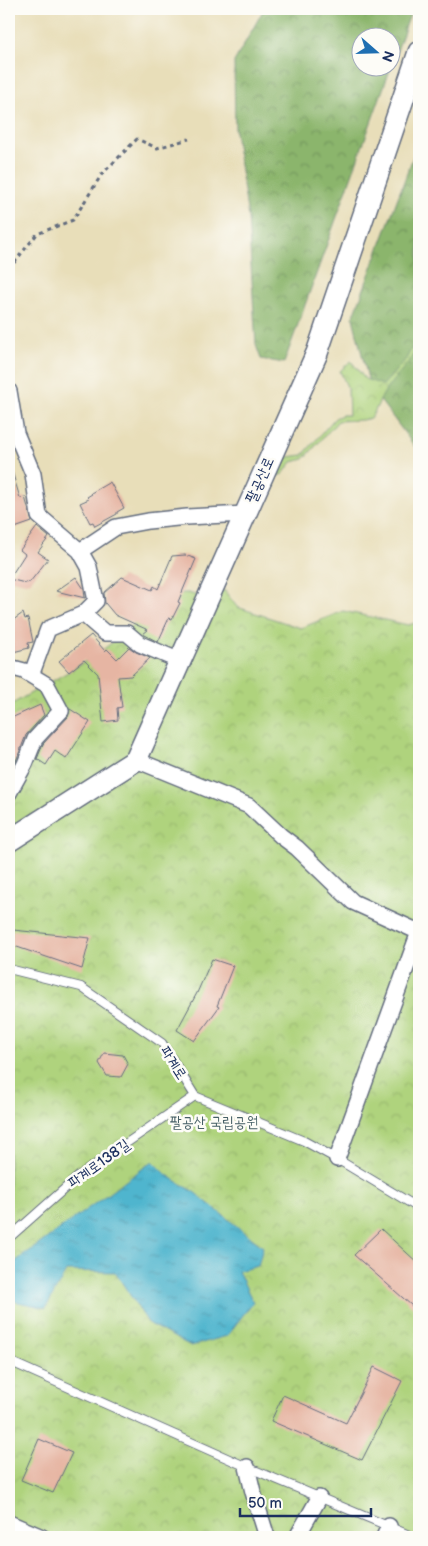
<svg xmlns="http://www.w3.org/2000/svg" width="428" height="1546" viewBox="0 0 428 1546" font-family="'Balsamiq Sans','Poor Story',sans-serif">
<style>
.forest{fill:url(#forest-crowns);stroke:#537265;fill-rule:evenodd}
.park{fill:url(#park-crowns);stroke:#65816e}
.water{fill:url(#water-ripples);stroke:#367296}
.building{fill:#e6b5a3}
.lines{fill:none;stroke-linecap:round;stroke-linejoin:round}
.lane-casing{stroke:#636c7e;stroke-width:10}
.street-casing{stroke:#636c7e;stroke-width:18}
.secondary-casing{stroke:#636c7e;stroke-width:24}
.path{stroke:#636c7e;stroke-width:3;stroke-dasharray:4 4;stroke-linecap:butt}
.lane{stroke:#fff;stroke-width:8}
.street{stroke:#fff;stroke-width:15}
.secondary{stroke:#fff;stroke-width:21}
.labels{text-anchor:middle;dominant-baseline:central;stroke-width:5;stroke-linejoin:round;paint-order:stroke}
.street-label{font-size:15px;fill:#1b2f5e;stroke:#fdfcf7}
.park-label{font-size:15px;fill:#476067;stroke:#fdfcf7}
</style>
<defs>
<pattern id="forest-crowns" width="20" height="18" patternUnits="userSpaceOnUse" patternTransform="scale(1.25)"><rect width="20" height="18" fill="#8bb56c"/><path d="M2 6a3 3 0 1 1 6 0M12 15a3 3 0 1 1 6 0" fill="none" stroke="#71945c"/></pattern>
<pattern id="park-crowns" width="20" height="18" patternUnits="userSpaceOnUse" patternTransform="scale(1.25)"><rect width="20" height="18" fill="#afd37d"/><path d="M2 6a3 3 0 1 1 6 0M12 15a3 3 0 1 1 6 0" fill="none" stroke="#96b56e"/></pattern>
<pattern id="water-ripples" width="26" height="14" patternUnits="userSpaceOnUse" patternTransform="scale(1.25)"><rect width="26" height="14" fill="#50b5ce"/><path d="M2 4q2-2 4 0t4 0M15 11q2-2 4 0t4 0" fill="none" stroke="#4294aa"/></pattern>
</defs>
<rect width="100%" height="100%" fill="#fdfcf7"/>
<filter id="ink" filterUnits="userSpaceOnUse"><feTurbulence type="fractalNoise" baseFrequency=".02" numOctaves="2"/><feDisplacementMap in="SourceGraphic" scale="10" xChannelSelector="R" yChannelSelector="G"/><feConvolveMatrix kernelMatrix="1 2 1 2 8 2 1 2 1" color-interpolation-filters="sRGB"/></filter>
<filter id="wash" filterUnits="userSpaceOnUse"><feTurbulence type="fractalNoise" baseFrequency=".0096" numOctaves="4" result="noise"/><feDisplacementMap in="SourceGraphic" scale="20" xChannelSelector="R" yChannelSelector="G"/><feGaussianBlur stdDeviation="1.12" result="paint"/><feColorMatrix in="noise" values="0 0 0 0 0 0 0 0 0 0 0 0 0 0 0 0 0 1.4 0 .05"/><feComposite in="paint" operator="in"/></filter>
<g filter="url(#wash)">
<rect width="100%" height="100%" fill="#e8deb9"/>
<path class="forest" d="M264,9H412L284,363L261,359L256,345L248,217L235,132L234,62ZM360,38H390V68H360Z
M419,141V452L370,387L353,318Z"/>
<path class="park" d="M419,334C419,356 400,370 388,387C381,396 377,408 371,418L362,420L338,421L304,459L292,462L283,474L276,476L264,491L275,472L288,457L303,455L335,418L342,415H349L348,389L340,371L351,361L365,379L383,385L406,359Z
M224,590L237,607L301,628L343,611L408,625L419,622V1537H9V706C45,684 85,665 118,638C134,625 148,610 162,594L188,593L202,597Z"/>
<path class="water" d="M153,1161L167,1175L194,1192L263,1247L258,1266L238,1271L253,1302L227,1336L191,1346L149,1324L115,1272L66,1271L46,1308L9,1300V1280L16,1261Z"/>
<g id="blocks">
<path class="building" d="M12,471L20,498L25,497L32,522L9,530V472Z
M110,482L124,508L117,512V514L95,526L93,522L90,523L80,503L89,499L87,497L92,494L91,493Z
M37,527L49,537L38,552L48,559L30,582L25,583L9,579L25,554L20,550Z
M185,555L196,559L178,602L180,603L172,619L169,618L158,642L143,634L148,630L115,615L105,603L104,593L122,577L152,590L154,586L158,589L172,556Z
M76,577L84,589L85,598L56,591Z
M23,613L25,619L28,618L33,642L28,643L29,648L9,653V623Z
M91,635L105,651L107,649L117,659L129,647L136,652L150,658L131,676L118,677L122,707L117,708L118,720L103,722L98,674L84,660L69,672L59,661Z
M40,705L44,715L26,735L16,761L9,764V719Z
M70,709L90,722L66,759L55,751L46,765L37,759L43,744L68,717Z
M13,930L90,938L82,969L11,945Z
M212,959L233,966L217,1006L219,1007L194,1041L177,1030L197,993Z
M104,1053L123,1055L128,1064L121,1077L107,1076L99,1063Z
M381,1229L419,1264V1312L354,1255Z
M374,1367L402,1381L362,1460L271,1421L283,1395L346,1423Z
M39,1439L72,1453L53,1493L21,1480Z"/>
</g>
</g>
<g filter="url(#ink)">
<use href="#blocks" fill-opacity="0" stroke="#636c7e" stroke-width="1"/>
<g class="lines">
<g class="lane-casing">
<path id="lane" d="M9,969L81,987L162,1043L195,1096L304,1141L337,1159L417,1207L419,1210
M9,1238L80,1175L195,1096
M9,1361L247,1467L414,1537"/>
</g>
<g class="street-casing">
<path id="street" d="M9,391L16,433L33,474L39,516L80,551L89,567L96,601L83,614
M80,551L116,527L148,521L187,517L245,514
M9,667L32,673L48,629L83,614L105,633H127L140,644L180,661
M136,760L249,806L281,836L297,848L353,902L419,932
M9,793L25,764L35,739L61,711L47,685L24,671
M337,1159L419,932
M247,1467L253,1492L267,1537
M9,1523L42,1537
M297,1537L319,1498
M384,1537L389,1526"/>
</g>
<g class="secondary-casing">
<path id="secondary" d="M9,841L136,760L317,353L419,52"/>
</g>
<path class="path" d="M9,269L37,234L73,220L102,174L137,139L157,148L189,139"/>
<use href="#lane" class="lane"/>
<use href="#street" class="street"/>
<use href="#secondary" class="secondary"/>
</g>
</g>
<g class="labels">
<g class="street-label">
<text transform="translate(260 480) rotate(-66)">팔공산로</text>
<text transform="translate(173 1063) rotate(57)">파계로</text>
<text transform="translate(99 1164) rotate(-36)">파계로138길</text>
</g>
<g class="park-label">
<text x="214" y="1122">팔공산 국립공원</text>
</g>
</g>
<rect width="428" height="1546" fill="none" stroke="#fdfcf7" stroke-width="30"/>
<g transform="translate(376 52) rotate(110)"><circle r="24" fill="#fdfcf7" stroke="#a3aaba"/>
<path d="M0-4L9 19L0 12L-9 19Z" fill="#1f6fb2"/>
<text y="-8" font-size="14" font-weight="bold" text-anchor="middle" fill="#1b2f5e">N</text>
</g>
<path d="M240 1508v8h131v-8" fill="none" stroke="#1b2f5e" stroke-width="2.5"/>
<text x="248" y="1508" font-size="15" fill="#1b2f5e" stroke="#fdfcf7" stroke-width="4" paint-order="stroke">50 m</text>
</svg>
